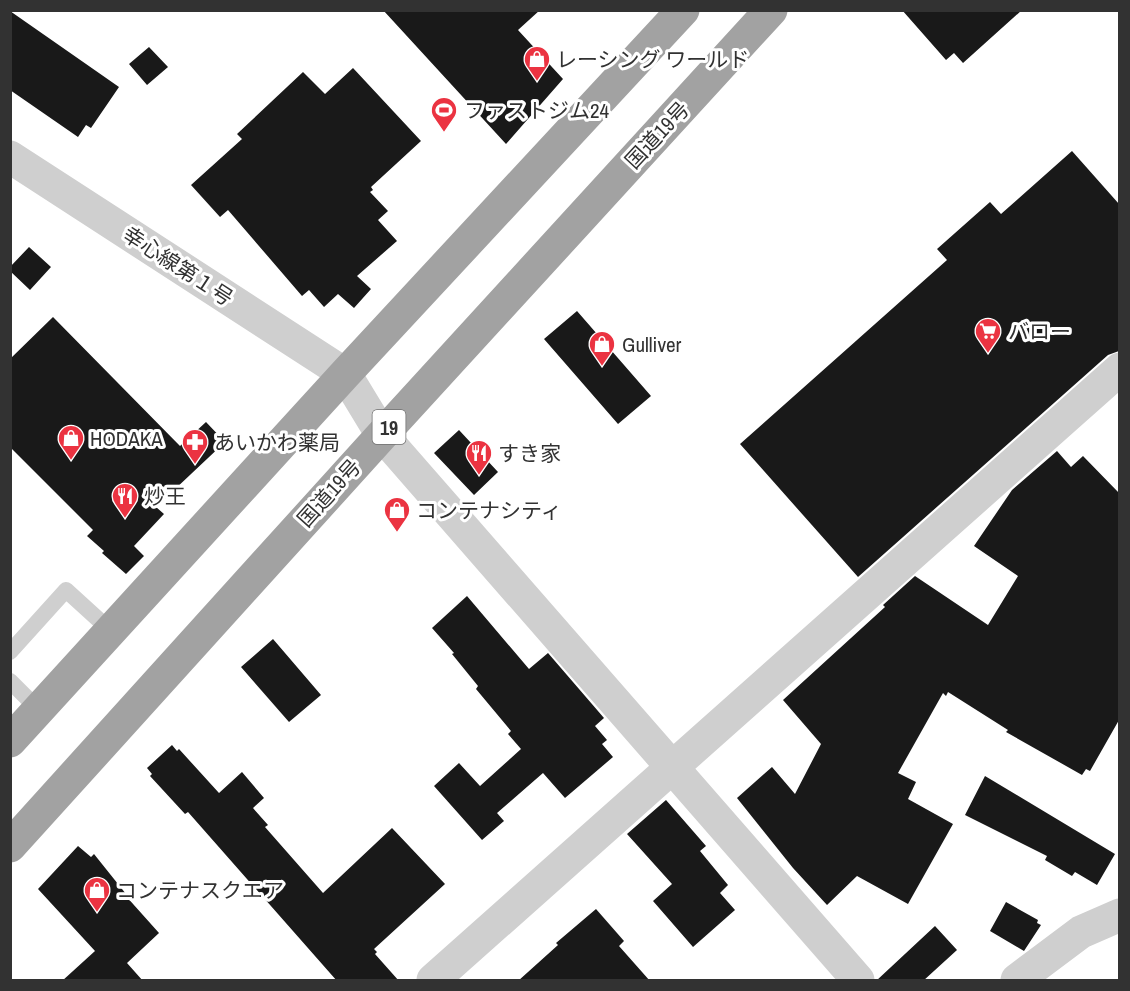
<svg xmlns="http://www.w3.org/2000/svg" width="1130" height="991" viewBox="0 0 1130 991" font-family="'Archivo Narrow','Noto Sans JP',sans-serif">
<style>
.building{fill:#191919}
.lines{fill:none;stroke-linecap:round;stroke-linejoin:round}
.service{stroke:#cfcfcf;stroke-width:16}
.minor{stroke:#cfcfcf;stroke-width:33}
.tertiary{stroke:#cfcfcf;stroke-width:33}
.trunk{stroke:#a2a2a2;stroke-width:33}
.labels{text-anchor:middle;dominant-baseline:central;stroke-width:6;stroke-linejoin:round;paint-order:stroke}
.shield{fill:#fff;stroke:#707070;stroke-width:1.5}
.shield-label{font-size:20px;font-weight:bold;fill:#323232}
.poi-label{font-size:21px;fill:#323232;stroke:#fff;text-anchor:start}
.street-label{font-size:21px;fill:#323232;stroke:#fff}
</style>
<rect width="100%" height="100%" fill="#fff"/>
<path class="building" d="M383,10H540L518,30L563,79L506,144Z
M902,10H1022L963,63L954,53L946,60Z
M10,11L119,87L91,128L86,125L78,137L10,90Z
M149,47L168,67L147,85L129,64Z
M353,68L421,141L371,187L373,190L370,192L388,211L378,220L397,241L357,276L371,289L354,308L338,294L324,307L309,290L302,296L228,210L220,217L191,185L242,139L237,134L303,72L325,94Z
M1072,151L1119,204V351L1108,355L858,577L740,444L947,260L937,249L990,202L1001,214Z
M29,247L51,267L30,290L10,271V267Z
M577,311L651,396L618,424L544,339Z
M53,317L180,446L206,422L225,442L156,507L164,514L134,546L144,556L126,574L102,553L104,551L87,536L93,530L10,447V359Z
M459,430L498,472L474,495L434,453Z
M1057,451L1071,467L1083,456L1119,493V720L1090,771L1086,769L1082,775L1006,732L1008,730L948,692L946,696L943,693L898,773L916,782L908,799L953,824L908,904L857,876L827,905L793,868L737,798L772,767L795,794L821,744L783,700L885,607L883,605L915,576L988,625L1018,576L974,546L1012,490Z
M467,596L529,669L548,653L604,718L595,726L607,740L602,744L613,757L565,798L543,773L497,813L504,821L482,840L434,786L459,763L480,786L521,749L508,734L511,731L476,689L478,686L452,654L454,653L432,628Z
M273,639L321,695L289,722L241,667Z
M172,745L177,751L179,749L219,793L242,772L264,798L253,808L268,825L265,827L323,893L392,828L445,884L374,949L377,952L375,954L399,981H337L188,812L185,814L150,776L152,774L147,768Z
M985,776L1115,854L1097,885L1075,872L1072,876L1045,860L1047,856L965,815Z
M666,800L706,846L700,851L728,885L720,893L735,910L693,947L653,901L672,884L627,834Z
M78,846L91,857L94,854L126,894L125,895L159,933L127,963L143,981H62L95,951L38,889Z
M1006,902L1038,920L1037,923L1041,925L1024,951L990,931Z
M596,909L624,941L619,946L650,981H518L558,945L556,943Z
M935,926L957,950L923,981H876Z"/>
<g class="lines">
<path class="service" d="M10,652L66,590L111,631
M10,681L39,710"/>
<path class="minor" d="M382,435L858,980
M433,980L1120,369
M1017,980L1081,932L1120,915"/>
<path class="tertiary" d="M10,157L345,374L382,435"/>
<path class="trunk" d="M10,741L345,374L683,10
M10,846L382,435L771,10"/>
</g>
<defs>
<g id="shop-pin" transform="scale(1.35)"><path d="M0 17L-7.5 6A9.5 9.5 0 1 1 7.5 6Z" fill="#eb3341" stroke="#fff"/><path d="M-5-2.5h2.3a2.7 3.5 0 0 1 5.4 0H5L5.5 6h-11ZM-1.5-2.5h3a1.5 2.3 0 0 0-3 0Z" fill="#fff"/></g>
<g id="stadium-pin" transform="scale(1.35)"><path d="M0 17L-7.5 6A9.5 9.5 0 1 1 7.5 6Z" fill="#eb3341" stroke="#fff"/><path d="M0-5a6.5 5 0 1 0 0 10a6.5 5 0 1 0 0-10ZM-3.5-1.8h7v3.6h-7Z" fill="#fff"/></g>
<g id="supermarket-pin" transform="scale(1.35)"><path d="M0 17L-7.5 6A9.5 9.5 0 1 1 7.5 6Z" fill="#eb3341" stroke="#fff"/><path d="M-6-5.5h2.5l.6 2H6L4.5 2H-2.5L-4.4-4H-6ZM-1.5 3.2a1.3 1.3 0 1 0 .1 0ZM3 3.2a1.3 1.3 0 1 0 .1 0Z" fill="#fff"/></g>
<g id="pharmacy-pin" transform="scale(1.35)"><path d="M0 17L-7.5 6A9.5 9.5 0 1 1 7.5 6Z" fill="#eb3341" stroke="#fff"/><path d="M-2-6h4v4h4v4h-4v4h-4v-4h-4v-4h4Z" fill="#fff"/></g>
<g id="restaurant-pin" transform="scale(1.35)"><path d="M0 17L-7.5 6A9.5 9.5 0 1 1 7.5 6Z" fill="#eb3341" stroke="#fff"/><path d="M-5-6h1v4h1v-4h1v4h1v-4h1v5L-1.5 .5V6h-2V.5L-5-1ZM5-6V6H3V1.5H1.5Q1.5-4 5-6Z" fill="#fff"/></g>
</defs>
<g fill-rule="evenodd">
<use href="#shop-pin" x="537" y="59"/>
<use href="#stadium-pin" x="444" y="110"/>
<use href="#supermarket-pin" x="988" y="331"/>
<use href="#shop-pin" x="602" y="344"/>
<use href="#shop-pin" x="71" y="438"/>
<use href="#pharmacy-pin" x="195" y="442"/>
<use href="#restaurant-pin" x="479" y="453"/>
<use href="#restaurant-pin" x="125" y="496"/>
<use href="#shop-pin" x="397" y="510"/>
<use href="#shop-pin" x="97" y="890"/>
</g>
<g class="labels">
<rect class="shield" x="372.5" y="410" width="33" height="34" rx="4.5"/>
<g class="shield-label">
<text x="389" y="427">19</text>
</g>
<g class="poi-label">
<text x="556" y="59">レーシング ワールド</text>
<text x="464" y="110">ファストジム24</text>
<text x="1008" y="331">バロー</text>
<text x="622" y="344">Gulliver</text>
<text x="90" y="438">HODAKA</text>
<text x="214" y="442">あいかわ薬局</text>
<text x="498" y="453">すき家</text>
<text x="144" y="496">炒王</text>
<text x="416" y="510">コンテナシティ</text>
<text x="116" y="890">コンテナスクエア</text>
</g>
<g class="street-label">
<text transform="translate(657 135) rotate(-47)">国道19号</text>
<text transform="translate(178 266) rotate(33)">幸心線第１号</text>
<text transform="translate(329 493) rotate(-48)">国道19号</text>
</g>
</g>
<rect width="1130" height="991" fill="none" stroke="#323232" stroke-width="24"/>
</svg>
